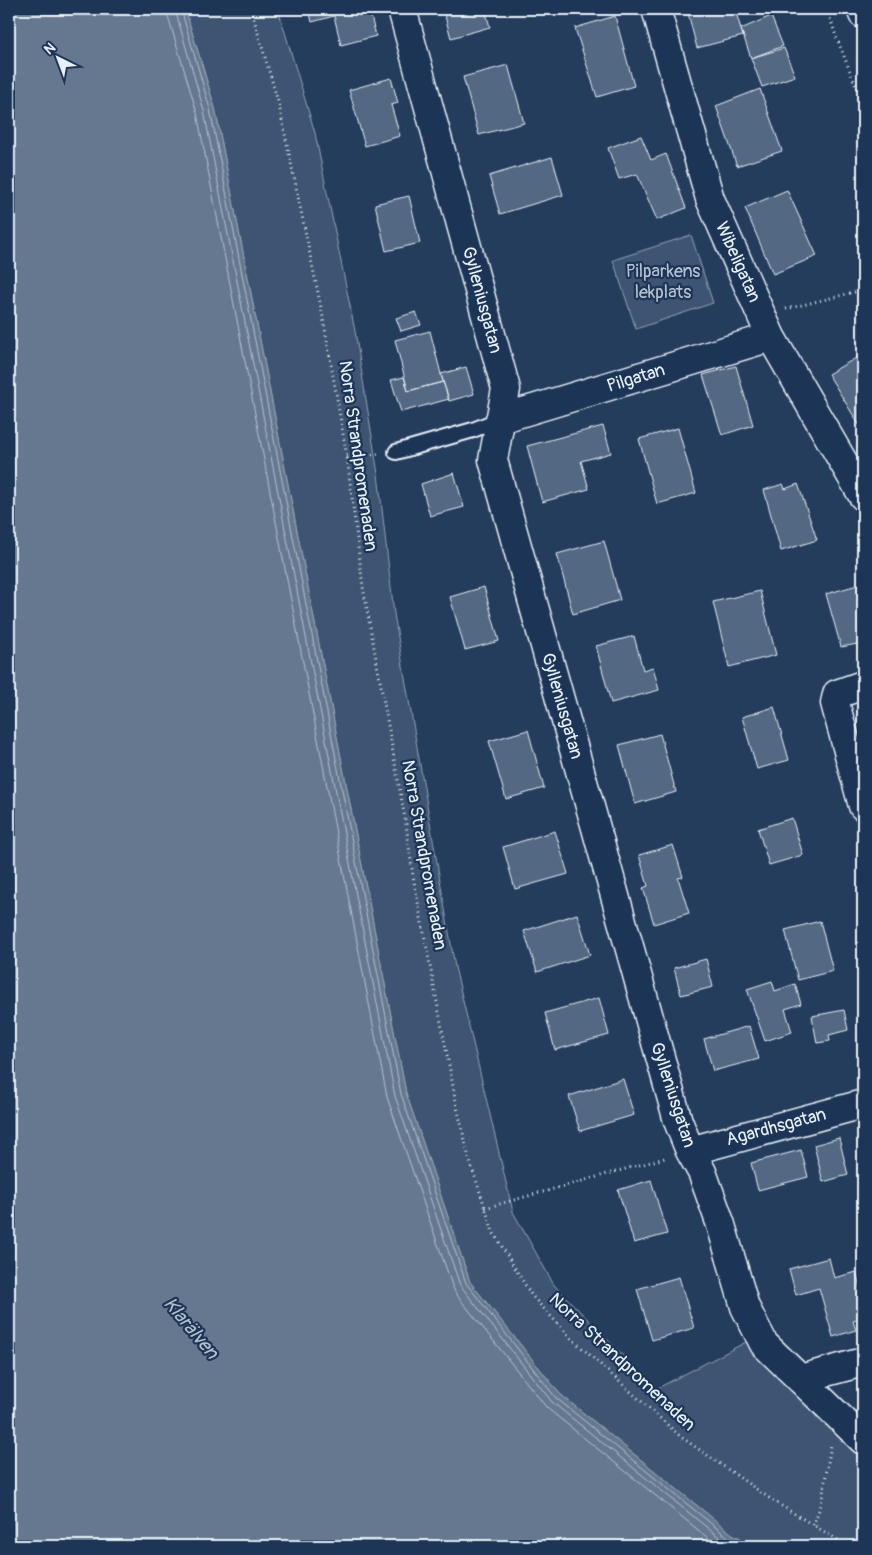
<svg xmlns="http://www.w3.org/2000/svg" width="872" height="1555" viewBox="0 0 872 1555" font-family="Pangolin,sans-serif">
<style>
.green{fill:#3e5472;stroke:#93a2b5}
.water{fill:#657890;stroke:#99a8ba}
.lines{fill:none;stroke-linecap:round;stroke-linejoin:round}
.shore{stroke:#b4c1ce;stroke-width:1}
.building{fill:#536782;stroke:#e8f1f8}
.lane-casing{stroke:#e8f1f8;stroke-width:18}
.street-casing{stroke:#e8f1f8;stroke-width:31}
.secondary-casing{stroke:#e8f1f8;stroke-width:31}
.path{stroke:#e8f1f8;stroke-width:3;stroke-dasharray:1 4;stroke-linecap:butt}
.lane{stroke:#1d3557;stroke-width:14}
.street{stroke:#1d3557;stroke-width:28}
.secondary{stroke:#1d3557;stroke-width:28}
.labels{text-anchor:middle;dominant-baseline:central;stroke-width:4.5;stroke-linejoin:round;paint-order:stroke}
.street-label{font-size:18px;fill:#e8f1f8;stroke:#1d3557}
.park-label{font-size:18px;fill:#b5c2d0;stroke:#1d3557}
.water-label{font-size:19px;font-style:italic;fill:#b4c1ce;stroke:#1d3557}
</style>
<rect width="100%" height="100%" fill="#253d5d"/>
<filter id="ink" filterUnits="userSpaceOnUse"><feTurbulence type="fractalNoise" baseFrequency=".02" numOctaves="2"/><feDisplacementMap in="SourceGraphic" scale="10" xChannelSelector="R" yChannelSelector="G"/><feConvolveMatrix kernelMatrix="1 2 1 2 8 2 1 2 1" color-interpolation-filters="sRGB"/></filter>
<g filter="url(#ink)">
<path class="green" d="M185,9H278L315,133L355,331L378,474L394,614L455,967L513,1212L554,1285L656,1389L748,1341L822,1423L863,1444V1546H756L732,1534L560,1394L470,1282L406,1093L215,108Z
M691,235L713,303L636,329L613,260Z"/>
<path class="water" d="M9,9H185L215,108L406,1093L470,1282L560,1394L732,1534L756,1546H9Z"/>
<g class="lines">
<path class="shore" d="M167,9L168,16L197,113L387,1097L453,1288L456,1294L547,1408L718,1546
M175,9L204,111L395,1096L460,1285L552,1402L725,1542L732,1546
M181,9L210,109L401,1094L466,1283L556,1398L729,1538L745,1546"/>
</g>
<path class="building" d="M309,9H369L376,36L341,45L334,16L312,22Z
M443,9H485L490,27L451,38Z
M687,9H735L743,36L697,48Z
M615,16L634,86L597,97L575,28Z
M771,16L783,46L751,58L741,29Z
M784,48L795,76L762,87L751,58Z
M508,65L524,123L479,135L463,77Z
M391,78L398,103L391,105L400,136L365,146L349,90Z
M760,89L782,151L737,166L716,106Z
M641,136L651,160L666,154L686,208L657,220L637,174L619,179L608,148Z
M552,157L563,195L500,214L489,176Z
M787,190L817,256L773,274L745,208Z
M409,196L420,243L386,251L375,204Z
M416,312L421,325L401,331L396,318Z
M430,331L443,382L408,391L395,340Z
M863,354V431L828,374Z
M736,366L753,425L722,435L703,375Z
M466,367L474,394L449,401L441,374Z
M404,377L408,391L443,382L449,399L401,412L391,380Z
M603,426L611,453L581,461L589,489L542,502L527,446Z
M678,428L696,493L657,504L639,439Z
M454,473L464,507L430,516L421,484Z
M783,484L785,489L798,484L817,540L781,551L764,490Z
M604,541L620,600L573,614L557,554Z
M861,584L863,592V643L841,647L826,594Z
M484,587L499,641L465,650L450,597Z
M760,591L776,655L729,667L713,602Z
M634,636L643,670L653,667L659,690L611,703L596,646Z
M774,707L789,760L757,769L742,717Z
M528,730L544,788L506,799L489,741Z
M660,734L676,792L635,804L619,745Z
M792,818L803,855L769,865L758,829Z
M555,831L568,874L515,889L503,847Z
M673,845L683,877L678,878L689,913L654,924L643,888L648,886L639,855Z
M577,914L590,955L537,972L524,931Z
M820,921L833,971L798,980L785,930Z
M706,959L713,987L681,995L674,968Z
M772,981L775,991L795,984L801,1004L785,1009L792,1032L765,1041L747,989Z
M599,998L609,1035L555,1050L545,1013Z
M844,1010L848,1030L829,1035L830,1041L817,1043L812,1016Z
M749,1026L759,1059L713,1071L704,1039Z
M623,1079L634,1115L580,1131L569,1096Z
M839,1138L848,1175L823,1182L814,1145Z
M801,1150L808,1177L758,1190L751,1163Z
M651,1180L667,1234L634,1243L618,1190Z
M829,1258L834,1278L856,1272L863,1298V1318L853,1321L856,1330L833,1337L819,1288L796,1295L789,1269Z
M679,1277L694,1328L652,1340L637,1289Z"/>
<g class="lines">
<g class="lane-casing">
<path id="lane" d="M396,452L473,430L500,419"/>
</g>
<g class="street-casing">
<path id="street" d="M402,9L506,389L493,460L678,1121L690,1151L702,1172L721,1225L745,1307L764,1344L863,1440
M656,9L710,199L771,337L863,496
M500,419L771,337
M863,685L837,694L835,703L863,806
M690,1151L863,1104
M800,1379L863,1362"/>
</g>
<g class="secondary-casing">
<path id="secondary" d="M861,9L863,14"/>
</g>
<path class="path" d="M251,9L279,105L323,317L347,457L363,587L406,824L413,876L457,1107L469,1158L493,1232L532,1296L571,1338L681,1437L775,1502L848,1546
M827,9L836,36L863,104
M786,309L863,290
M347,457L379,454
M485,1208L665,1158
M813,1525L821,1505L831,1445"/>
<use href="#lane" class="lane"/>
<use href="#street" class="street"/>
<use href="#secondary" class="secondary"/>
</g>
</g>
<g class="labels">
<g class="street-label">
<text transform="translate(738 262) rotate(66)">Wibeligatan</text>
<text transform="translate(482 300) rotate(75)">Gylleniusgatan</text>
<text transform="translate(636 378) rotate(-17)">Pilgatan</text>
<text transform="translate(358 456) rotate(82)">Norra Strandpromenaden</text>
<text transform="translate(562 706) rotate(74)">Gylleniusgatan</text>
<text transform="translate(424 855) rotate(80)">Norra Strandpromenaden</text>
<text transform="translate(673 1095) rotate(72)">Gylleniusgatan</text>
<text transform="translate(776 1127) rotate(-15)">Agardhsgatan</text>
<text transform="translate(622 1362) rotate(43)">Norra Strandpromenaden</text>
</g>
<g class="park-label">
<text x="663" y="271">Pilparkens<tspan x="663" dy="21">lekplats</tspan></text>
</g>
<g class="water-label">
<text transform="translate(191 1328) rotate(50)">Klarälven</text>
</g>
</g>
<rect width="872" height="1555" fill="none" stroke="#1d3557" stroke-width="30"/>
<rect x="15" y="15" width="842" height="1525" fill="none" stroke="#e8f1f8" stroke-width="2" filter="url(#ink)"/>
<g transform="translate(58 58) rotate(318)" stroke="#1d3557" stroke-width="4" paint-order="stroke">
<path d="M0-4L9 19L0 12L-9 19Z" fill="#e8f1f8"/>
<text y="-8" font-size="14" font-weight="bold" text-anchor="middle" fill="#e8f1f8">N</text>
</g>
</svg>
